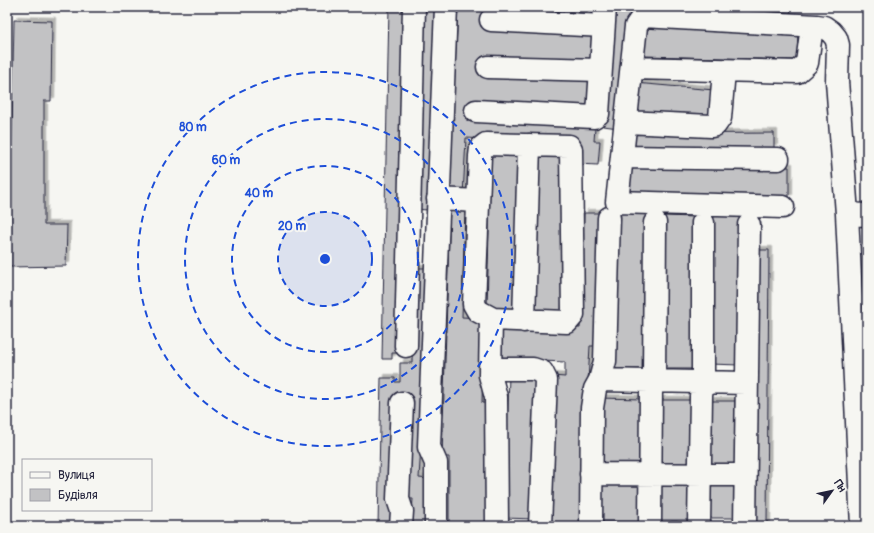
<svg xmlns="http://www.w3.org/2000/svg" width="874" height="533" viewBox="0 0 874 533" font-family="Pangolin,sans-serif">
<style>
.building{fill:#c2c2c4;stroke:#22223b;filter:url(#shadow)}
.lines{fill:none;stroke-linecap:round;stroke-linejoin:round}
.minor-casing{stroke:#22223b;stroke-width:25}
.minor{stroke:#f6f6f2;stroke-width:22}
.ring{fill:none;stroke:#1d4ed8;stroke-width:2;stroke-dasharray:7 5}
.centre{fill:#1d4ed8;stroke:#f6f6f2;stroke-width:2}
.ring-label{font-size:12px;text-anchor:middle;font-weight:bold;fill:#1d4ed8;stroke:#f6f6f2;stroke-width:4;stroke-linejoin:round;paint-order:stroke}
</style>
<defs>
<filter id="shadow"><feDropShadow dx="3.5" dy="-3.5" stdDeviation="0" flood-color="#0004"/></filter>
</defs>
<rect width="100%" height="100%" fill="#f6f6f2"/>
<filter id="ink" filterUnits="userSpaceOnUse"><feTurbulence type="fractalNoise" baseFrequency=".025" numOctaves="2"/><feDisplacementMap in="SourceGraphic" scale="8" xChannelSelector="R" yChannelSelector="G"/><feConvolveMatrix kernelMatrix="1 2 1 2 8 2 1 2 1" color-interpolation-filters="sRGB"/></filter>
<g filter="url(#ink)">
<path class="building" d="M389,7H405L398,353H392V359H382Z
M420,7H435L428,210L413,209Z
M458,7H593L591,62L481,57V74L590,80L589,111L468,105L467,121L595,128L594,141H600L598,165L576,164L577,143L466,138L463,196L449,195Z
M614,7H631L619,128L603,126Z
M14,20L52,21L51,101H44V225H67L66,266L9,267Z
M645,25L798,30L797,60L644,56Z
M635,83L714,90L711,121L632,114Z
M774,133V148H632L631,134Z
M491,148L522,149L519,311L487,310Z
M536,150L567,151L561,317L530,316Z
M625,166L789,167V198H625Z
M450,204L465,205L462,317L481,318L483,356L482,403H486L485,434H489L488,523H449V457H442Z
M584,213H600L596,346H590L580,526H549L553,376L565,377V362L497,359L498,326L580,328Z
M615,213H648L647,369H614Z
M711,215H740L739,365L710,364Z
M662,216L696,217L695,369H661Z
M754,250H769L767,526H751Z
M414,268H429L424,396L419,478L429,479L426,526H411L413,499H404L411,396L395,395L392,526H378L381,378H395V382H400V363H412Z
M509,376L538,377L534,519L504,518Z
M598,398L643,399V467H598Z
M657,400H691V467H657Z
M706,401H735V468H706Z
M660,481H689V520H661Z
M706,481L736,482V518H706Z
M600,482H643V522H600Z"/>
<g class="lines">
<g class="minor-casing">
<path id="minor" d="M491,20L603,26
M488,67L600,70
M632,68L797,72L807,63L812,26
M476,111L594,117L598,114L605,7
M626,122L711,126L715,125L720,118L724,71
M486,144L569,146L571,149L573,315L567,322L493,319L478,311L474,304L480,156L481,148Z
M622,157L778,159
M438,199L478,201
M783,207L617,202L636,26L643,16L817,26L824,27L831,32L836,38L838,45L837,81L847,214L862,526
M847,214L867,215
M491,318L490,375L496,397L497,526
M524,321L529,145
M406,346L414,7
M490,369H533L542,372L546,380L540,526
M600,380L746,383
M591,474L745,475
M401,526L402,511L398,499L402,403
M436,526V463L429,447L446,7
M591,526L592,408L595,389L600,380L605,361L609,218
M650,526L651,390L654,381L655,223
M699,526L701,396L703,382V223
M745,526L749,225"/>
</g>
<use href="#minor" class="minor"/>
</g>
</g>
<circle cx="325" cy="259" r="47" fill="#1d4ed8" fill-opacity=".12"/>
<g class="ring">
<circle cx="325" cy="259" r="47"/>
<circle cx="325" cy="259" r="93"/>
<circle cx="325" cy="259" r="140"/>
<circle cx="325" cy="259" r="187"/>
</g>
<circle cx="325" cy="259" r="6" class="centre"/>
<g class="ring-label">
<text x="193" y="131">80 m</text>
<text x="226" y="164">60 m</text>
<text x="259" y="197">40 m</text>
<text x="292" y="230">20 m</text>
</g>
<rect width="874" height="533" fill="none" stroke="#f6f6f2" stroke-width="24"/>
<rect x="12" y="12" width="850" height="509" fill="none" stroke="#22223b" stroke-width="1.5" filter="url(#ink)"/>
<rect x="22" y="459" width="130" height="52" fill="#f6f6f2" stroke="#a1a1a9"/>
<rect x="30" y="472" width="20" height="6" fill="#f6f6f2" stroke="#a1a1a9"/>
<text x="58" y="479" font-size="12" fill="#22223b">Вулиця</text>
<rect x="30" y="489" width="20" height="12" fill="#c2c2c4" stroke="#a1a1a9"/>
<text x="58" y="499" font-size="12" fill="#22223b">Будівля</text>
<g transform="translate(832 491) rotate(57)" stroke="#f6f6f2" stroke-width="3" paint-order="stroke">
<path d="M0-3L7 15L0 10L-7 15Z" fill="#22223b"/>
<text y="-6" font-size="11" font-weight="bold" text-anchor="middle" fill="#22223b">Пн</text>
</g>
</svg>
